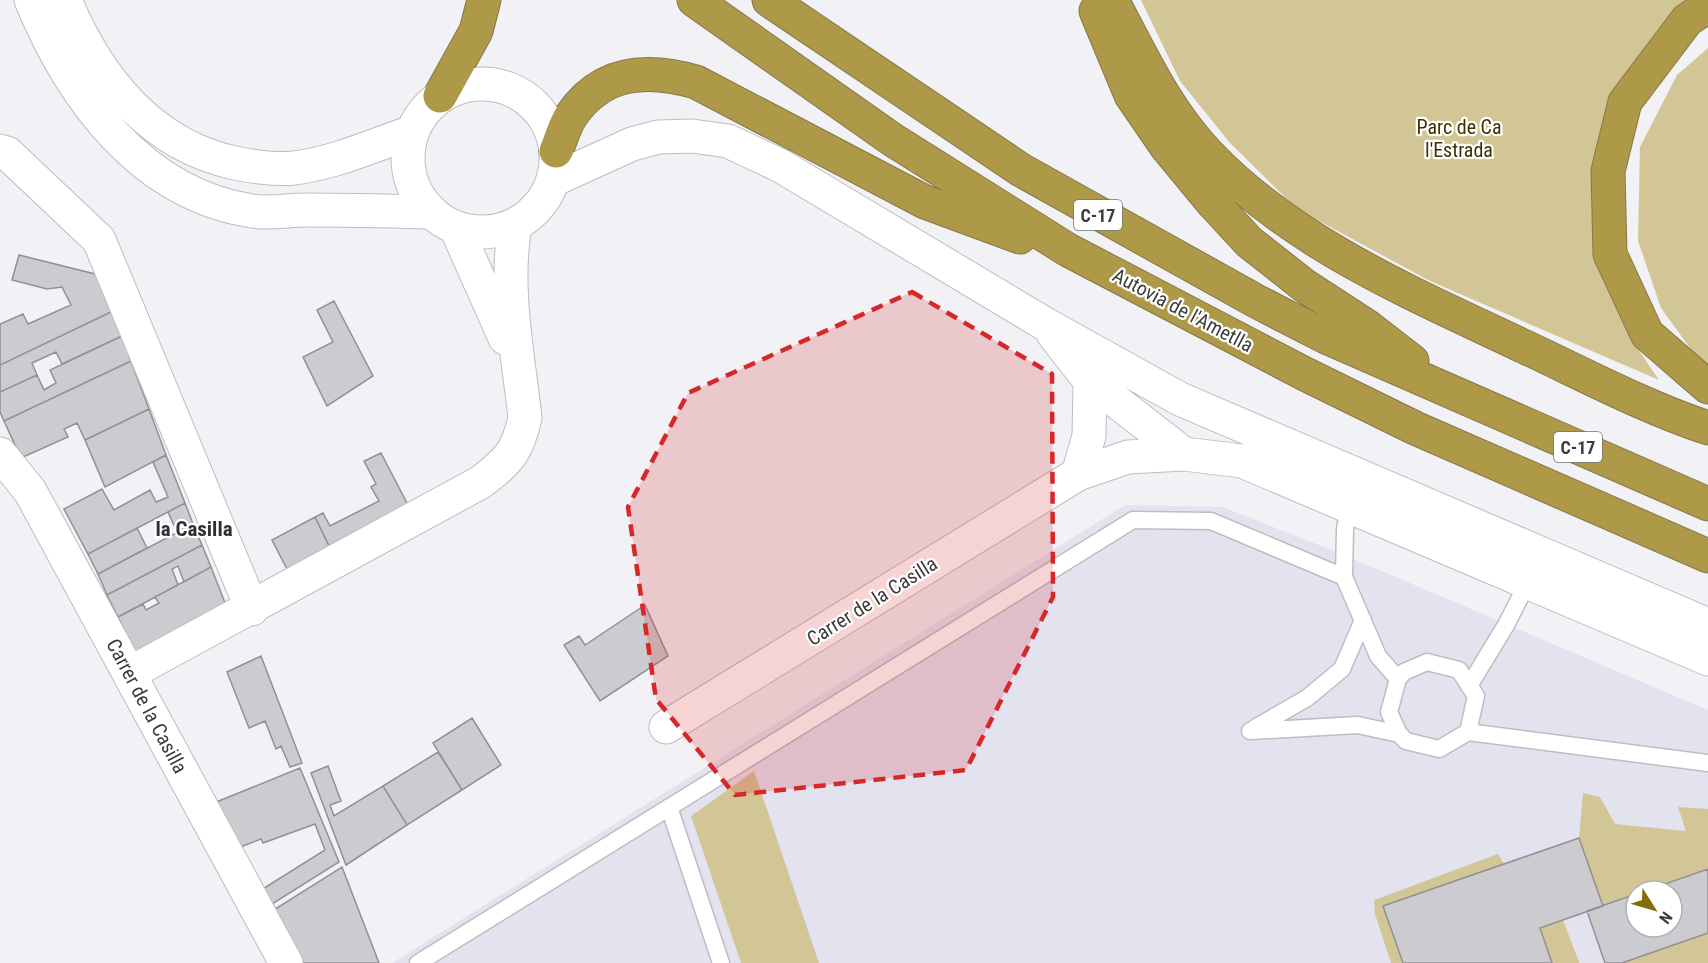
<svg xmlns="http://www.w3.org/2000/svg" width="1708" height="963" viewBox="0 0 1708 963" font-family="'Roboto Condensed',sans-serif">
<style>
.built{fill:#e3e3f0;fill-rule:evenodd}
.green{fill:#d3c696}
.building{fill:#cbcbd0;stroke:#909095;stroke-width:1.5}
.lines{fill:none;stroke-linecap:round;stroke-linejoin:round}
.lane-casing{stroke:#bdbdc2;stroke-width:19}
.street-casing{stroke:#bdbdc2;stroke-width:35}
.secondary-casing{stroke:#bdbdc2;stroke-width:35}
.highway-casing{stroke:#867845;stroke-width:35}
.lane{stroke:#fff;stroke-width:16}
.street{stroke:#fff;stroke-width:33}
.secondary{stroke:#fff;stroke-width:33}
.highway{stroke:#ae9949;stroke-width:33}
.marked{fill:#d62828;fill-opacity:0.2;stroke:#d62828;stroke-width:4.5;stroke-dasharray:12 8;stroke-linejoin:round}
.labels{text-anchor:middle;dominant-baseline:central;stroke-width:4.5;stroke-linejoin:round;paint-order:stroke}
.shield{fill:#fff;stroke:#767678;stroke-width:1.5}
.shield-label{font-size:18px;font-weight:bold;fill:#3c3c3e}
.park-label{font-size:20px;fill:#3d3100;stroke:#fff}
.street-label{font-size:20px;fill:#3c3c3e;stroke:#fff}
.neighbourhood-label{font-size:21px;font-weight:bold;fill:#303034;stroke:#fff}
</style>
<rect width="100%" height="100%" fill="#f1f1f6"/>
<path class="built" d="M1125,505L1223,507L1344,555L1708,710V963H392ZM1636,891H1672V927H1636Z"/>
<path class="green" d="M1141,0H1698L1614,98L1598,257L1630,337L1659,380L1430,281L1297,209L1230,143L1180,81Z
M1708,48V365L1695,355L1661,308L1638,241L1640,147L1677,75Z
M754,771L819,963H741L691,816Z
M1583,793L1600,797L1615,824L1686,831L1678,807L1708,809V869L1645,891H1636V894L1603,906L1579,838Z
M1498,854L1504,864L1383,906L1403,963H1391L1375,914L1374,900Z
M1563,920L1579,962V963H1552L1540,928Z
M1708,933V963H1622Z"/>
<path class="building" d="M19,255L99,275L113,311L0,365V324L23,314L28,324L71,305L62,287L47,289L12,280Z
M334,301L373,376L327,406L303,357L333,342L317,310Z
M113,311L122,336L62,364L56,352L32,363L37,375L0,392V365Z
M122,336L131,361L4,421L0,412V392L37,375L44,390L56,383L50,370Z
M131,361L149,409L85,440L77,423L64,429L68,437L21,458L4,421Z
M149,409L166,455L105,487L85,440Z
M381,453L410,509L331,550L315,517L323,513L330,526L379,501L371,487L376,484L364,461Z
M166,455L185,503L88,554L64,509L102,489L114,510L150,490L156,502L168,497L153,462Z
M185,503L193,524L177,532L168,512Z
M315,517L331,550L289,573L272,540Z
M193,524L202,545L107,595L98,574Z
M137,528L147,548L98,574L88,554Z
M202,545L211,567L184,582L178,566L172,569L178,585L118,617L107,595Z
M211,567L227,608L136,656L118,617L143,604L146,610L159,603L155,597Z
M645,605L668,656L600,701L564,645L579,636L585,645Z
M261,656L302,763L290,767L281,746L276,749L265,721L249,728L227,672Z
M472,718L501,765L462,790L433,743Z
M438,752L462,790L407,825L383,786Z
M328,766L341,801L330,805L334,816L383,786L407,825L346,865L311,773Z
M300,768L339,862L269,906L261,890L325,850L315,824L263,843L261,839L238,848L214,803Z
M1579,838L1603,906L1540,928L1552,963H1403L1383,906Z
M342,867L379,963H301L272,911Z
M1708,869V933L1622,963H1605L1587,911L1636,894V927H1672V891H1645Z"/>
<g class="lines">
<g class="lane-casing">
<path id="lane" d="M1349,507L1345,529L1344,577L1378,656L1398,679
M1469,686L1506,625L1528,582
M1255,728L1307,698L1342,669L1363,620
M1250,731L1358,725L1399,734L1406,741L1439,749L1468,732L1476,696L1459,670L1427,662L1404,672L1398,679L1389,712L1399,734
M1468,732L1708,763
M669,807L721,963
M418,963L1133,520L1211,521L1344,577"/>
</g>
<g class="street-casing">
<path id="street" d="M0,151L7,153L99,240L252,609
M553,180L632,144L658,137L692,136L728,141L781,166L1045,324L1180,399L1708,625
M456,228L505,338
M1054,335L1090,381L1089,436L1078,474
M1090,381L1184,454
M0,454L30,491L286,963
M130,673L481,482C509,460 517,453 525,418C518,353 504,289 515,225
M666,727L1078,474L1128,457L1184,454L1242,461L1708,659"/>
</g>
<g class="secondary-casing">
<path id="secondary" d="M31,0C71,97 141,194 252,211C269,214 289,210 307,210C348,210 389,211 430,212
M65,0C97,77 150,145 235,163C254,167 275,170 294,168C335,163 374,145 412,132
M408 158a74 74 0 1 1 148 0a74 74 0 1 1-148 0Z"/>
</g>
<g class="highway-casing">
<path id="highway" d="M694,0L893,140L1068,250L1305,374L1415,428L1708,556
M769,0L1021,170L1256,301L1326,337L1708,504
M1112,0C1140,53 1166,110 1208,154C1295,245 1414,294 1525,347C1585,375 1645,407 1708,428
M1708,6L1687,20L1625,102L1608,171L1610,254L1647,334L1708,387
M1096,11L1131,95L1166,146L1213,203L1249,242L1305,286L1368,327L1412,361
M440,96L476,31L484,0
M556,151C561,140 564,126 571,116C602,70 648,68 696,82L925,202L1020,237"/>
</g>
<use href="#lane" class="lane"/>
<use href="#street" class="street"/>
<use href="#secondary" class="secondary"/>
<use href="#highway" class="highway"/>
</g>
<path class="marked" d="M912,292L1052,374L1053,597L966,770L735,795L656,699L628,507L688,393Z"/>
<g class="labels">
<g class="shield">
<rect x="1074" y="200" width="48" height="30" rx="4.5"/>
<rect x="1554" y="432" width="48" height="30" rx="4.5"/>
</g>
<g class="shield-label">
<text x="1098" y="215">C-17</text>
<text x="1578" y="447">C-17</text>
</g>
<g class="park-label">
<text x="1459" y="127">Parc de Ca<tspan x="1459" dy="23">l'Estrada</tspan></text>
</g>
<g class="street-label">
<text transform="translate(1183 310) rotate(28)">Autovia de l'Ametlla</text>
<text transform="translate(872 601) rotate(-32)">Carrer de la Casilla</text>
<text transform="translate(147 706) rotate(62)">Carrer de la Casilla</text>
</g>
<g class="neighbourhood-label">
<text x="194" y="529">la Casilla</text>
</g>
</g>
<g transform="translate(1654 909) rotate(127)"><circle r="28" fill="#ffffff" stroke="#b1b1b2" stroke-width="1.5"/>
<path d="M0-4.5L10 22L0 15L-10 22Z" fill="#836d0a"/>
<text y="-9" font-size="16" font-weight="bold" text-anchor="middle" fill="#3c3c3e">N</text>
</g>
</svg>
